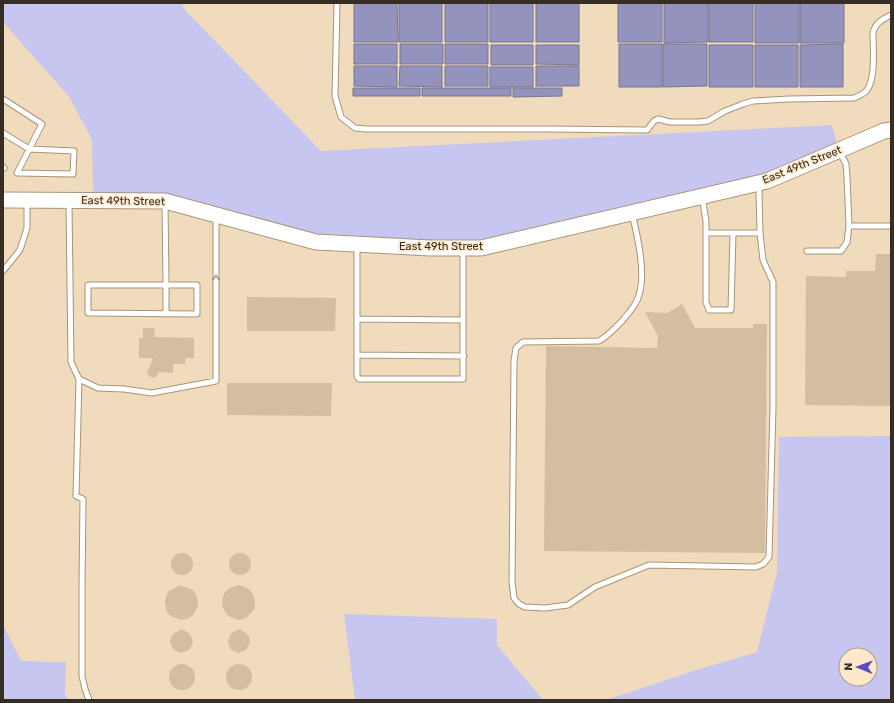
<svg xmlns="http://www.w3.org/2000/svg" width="894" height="703" viewBox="0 0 894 703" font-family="Rubik,sans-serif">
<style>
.green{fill:#c6c6f1;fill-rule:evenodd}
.water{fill:#9493be;stroke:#787590}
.building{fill:#d3bea1}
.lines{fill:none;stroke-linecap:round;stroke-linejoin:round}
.lane-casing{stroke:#a89478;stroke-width:7}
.secondary-casing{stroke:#a89478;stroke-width:17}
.lane{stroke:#fff;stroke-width:5}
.secondary{stroke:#fff;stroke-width:15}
.oneway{stroke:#9b9691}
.labels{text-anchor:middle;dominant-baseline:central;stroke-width:3;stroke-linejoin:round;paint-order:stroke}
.street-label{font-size:11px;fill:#372e23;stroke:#fee8ca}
</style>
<rect width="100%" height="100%" fill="#f0dbbd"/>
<path class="green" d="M3,3H181L186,11L321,151L832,125L839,151L767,181L481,248L357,244L165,201L95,200L93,189L92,140L70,98L3,22Z
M891,436V700H606L690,672L757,652L777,572L779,437ZM846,655H870V679H846Z
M344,614L497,619V645L543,700H355Z
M3,625L21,661L66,662L65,695L69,700H3Z"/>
<path class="water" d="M354,3H397L398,42H354Z
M399,3H442V42H399Z
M445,3H488V42H445Z
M490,3H533V42H490Z
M536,3H579V42H536Z
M618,3H662V42H618Z
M664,3H708V42L664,43Z
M709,3H753V42H709Z
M755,3H799V43H755Z
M800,3H844V43H800Z
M354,44H397V64H354Z
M400,44H443V64H400Z
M445,44H488V64H445Z
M619,44H662V87H619Z
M663,44H707V86L663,87Z
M843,44V87H800V45Z
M491,45H533V65H491Z
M536,45H579V65L536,64Z
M709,45H753V87H709Z
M755,45H798V87H755Z
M354,66H397V87L354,86Z
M400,66H442V87L399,86Z
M445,66H488V86H445Z
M536,66H579V86H536Z
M490,67H533V87H490Z
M353,88H420V96H353Z
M422,88H511V96H422Z
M513,88H562V96L513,97Z"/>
<path class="building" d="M876,254H891V406L805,405L806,276L846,277V271H875Z
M247,297L336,298L335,331H247Z
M682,304L695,328H753V324H767L765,553L544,551L546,346L657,348L658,336L645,312L667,313Z
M143,328H155L154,337L194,338V358H185V364H173V373L158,372L157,376L154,378L149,376L147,373L153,358H139V338H143Z
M227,383H332L331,416L227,415Z
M171 564a11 11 0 1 1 22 0a11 11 0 1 1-22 0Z
M229 564a11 11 0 1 1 22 0a11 11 0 1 1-22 0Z
M180,585L188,588L193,590L196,595L198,600V605L196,610L193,615L189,618L181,620L173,617L168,614L166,609L165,603L166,597L168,592L173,589Z
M238,585L245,587L250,590L253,595L255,600V605L254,610L246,618L238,620L230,617L226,613L223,608L222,603L223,597L225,592L230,588Z
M182,629L189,633L191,636L193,643L189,650L181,653L176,651L173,649L170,642L172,635L175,633Z
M239,629L246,633L249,636L250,643L246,650L238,653L230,649L228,642L230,635L232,633Z
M169 677a13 13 0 1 1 26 0a13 13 0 1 1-26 0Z
M226 677a13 13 0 1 1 26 0a13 13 0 1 1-26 0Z"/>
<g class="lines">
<g class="lane-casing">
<path id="lane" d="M337,3L335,96L341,117L355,128L366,129H547L647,130L654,121L658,119L670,122H699L708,121L725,111L743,104L753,101L789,99L854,98C859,96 864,94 867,90C876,78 873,48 873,33C875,23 883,19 891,15
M3,99L42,124L17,173L73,174L74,151L29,149L3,133
M839,151L846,164L847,177L849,226H891
M3,167L4,168
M702,197L706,221V302L709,310H731L733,233H706
M165,202L166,285H88V313L197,314V285H166V314
M69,203L71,362L79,379L98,388L124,389L152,393L216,381V216
M632,214C638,237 649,283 635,304C632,310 626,316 622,321C614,329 609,335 599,341L523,342L516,348L514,361L512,582L514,598L519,604L525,607L545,608L568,605L595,587L649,565L756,567L763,564L769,557L773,407V282L763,260L760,233
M733,233H760L759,191L757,186
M357,245V376L359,379H463V250
M807,251H841L847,242L849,226
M3,271L20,250L27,228V203
M357,319L463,320
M357,355L464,356
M79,379L76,496L83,499L82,587V676L85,689L89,700"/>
</g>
<g class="secondary-casing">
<path id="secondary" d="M3,200L165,201L316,242L430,248H481L767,181L884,131L891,130"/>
</g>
<use href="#lane" class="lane"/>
<use href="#secondary" class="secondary"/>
</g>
<defs><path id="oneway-chevron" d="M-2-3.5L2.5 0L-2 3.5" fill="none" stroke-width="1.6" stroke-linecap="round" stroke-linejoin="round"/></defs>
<use class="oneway" href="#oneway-chevron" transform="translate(216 278) rotate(-90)"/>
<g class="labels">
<g class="street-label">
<text transform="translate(802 165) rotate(-22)">East 49th Street</text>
<text transform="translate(123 201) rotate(1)">East 49th Street</text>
<text x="441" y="246">East 49th Street</text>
</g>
</g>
<rect width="894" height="703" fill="none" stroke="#372e23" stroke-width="8"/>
<g transform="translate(858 667) rotate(271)"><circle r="19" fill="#fee8ca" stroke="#ae9e87"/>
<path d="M0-3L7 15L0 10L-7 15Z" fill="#5f4cc4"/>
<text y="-6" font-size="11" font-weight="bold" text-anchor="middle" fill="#372e23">N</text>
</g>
</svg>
